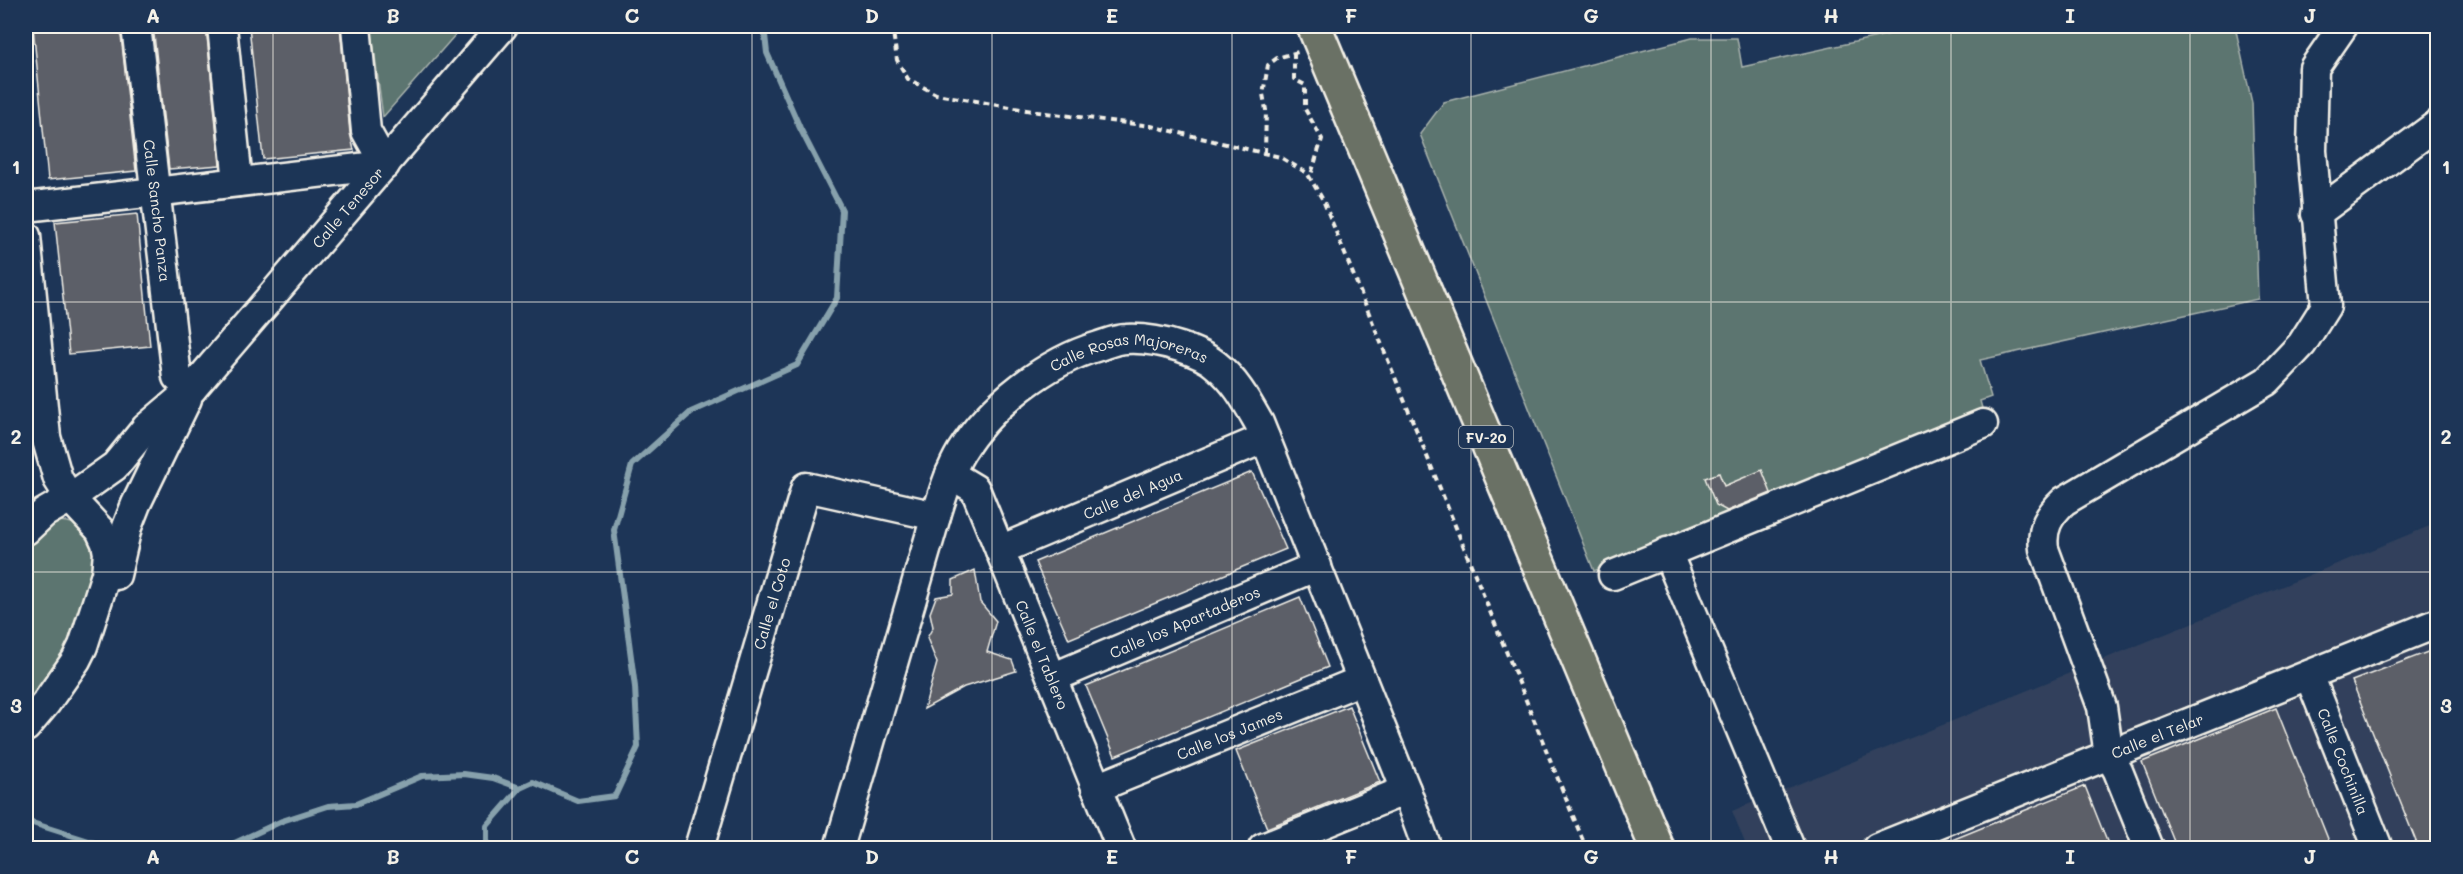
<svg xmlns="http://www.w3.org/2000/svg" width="2463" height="874" viewBox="0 0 2463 874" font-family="Mali,sans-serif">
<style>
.built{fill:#30415c}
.green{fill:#5c7470;stroke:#a8b2ac;stroke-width:1.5}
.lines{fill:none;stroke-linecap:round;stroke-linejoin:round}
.stream{stroke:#87a1ac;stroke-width:6}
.building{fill:#5c5e67;stroke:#f4f1e8;stroke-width:1.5}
.minor-casing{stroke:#f4f1e8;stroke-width:33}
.major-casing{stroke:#f4f1e8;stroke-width:38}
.path{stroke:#f4f1e8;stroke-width:4;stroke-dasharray:6 4.5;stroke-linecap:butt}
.minor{stroke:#1d3557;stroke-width:28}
.major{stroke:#6b7165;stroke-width:33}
.grid{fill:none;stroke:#f4f1e8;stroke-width:1.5;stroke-opacity:0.55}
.labels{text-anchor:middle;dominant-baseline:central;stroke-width:5;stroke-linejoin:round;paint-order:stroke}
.shield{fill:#1d3557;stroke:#b4b9bc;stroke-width:1.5}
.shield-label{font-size:14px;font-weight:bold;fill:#f4f1e8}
.street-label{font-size:15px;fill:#f4f1e8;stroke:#1d3557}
.neatline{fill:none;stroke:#f4f1e8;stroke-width:2}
.grid-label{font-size:20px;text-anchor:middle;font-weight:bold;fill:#f4f1e8}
</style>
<rect width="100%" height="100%" fill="#1d3557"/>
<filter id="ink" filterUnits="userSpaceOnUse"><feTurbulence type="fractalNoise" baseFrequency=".0167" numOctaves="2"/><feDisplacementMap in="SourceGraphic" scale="12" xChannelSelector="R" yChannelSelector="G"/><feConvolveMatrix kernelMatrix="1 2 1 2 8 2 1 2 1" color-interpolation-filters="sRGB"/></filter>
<g filter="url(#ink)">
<path class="built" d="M2437,523V848H1747L1732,811Z"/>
<path class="green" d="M371,26H463L383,117Z
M1927,26H2235L2252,103L2258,299L1980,360L1991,397L1980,401L1982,408L1594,571L1420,134L1444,102L1692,38H1737L1742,67Z
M59,521C91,524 87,532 100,558C81,610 65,664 26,705V547L50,523Z"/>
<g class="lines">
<path class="stream" d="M26,821L111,848
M178,848H223
M224,848L282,821L328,806L356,804L422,776L464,774L493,778L520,788
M487,848V826L520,788L533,782L578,801L615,796L638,747L635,687L614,530L632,465L691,412L797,365L837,298L842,210L800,128L767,53L764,26"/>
</g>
<path class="building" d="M33,26H120L136,171L48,180Z
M153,26H206L220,165L169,169Z
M249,26H340L350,133L354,150L263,159Z
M137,214L150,346L69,354L55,222Z
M1762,470L1771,493L1727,511L1716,505L1705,478L1719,473L1724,486Z
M1252,472L1286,549L1069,639L1035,562Z
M975,570L980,602L996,621L987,652L1012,660L1016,671L964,687L924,709L937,663L927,638L933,627L930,613L936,597L953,594V580Z
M1300,597L1328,667L1115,756L1086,686Z
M2438,648V849H2419L2352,681Z
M1349,706L1380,782L1267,828L1236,751Z
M2276,708L2332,849H2177L2142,762Z
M2085,786L2110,849H1932V848Z"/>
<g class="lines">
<g class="minor-casing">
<g id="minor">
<path id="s1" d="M136,26L177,377L192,389"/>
<path d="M222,26L238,182"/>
<path d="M26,207L385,165L366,131L356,26"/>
<path d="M2316,214L2438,124"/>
<path id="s2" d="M26,236L46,437L58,479L70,498L115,466L146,428L192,389L503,26"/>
<path id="s3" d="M950,474L975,489L1121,848"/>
<path d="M26,530L44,513L70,498L100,530L106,543L108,553L106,574L83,646L76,660L46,703L26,727"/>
<path id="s4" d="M1000,550L1265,438"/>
<path d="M1667,552L1790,848"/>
<path d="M116,575L127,527L136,504L187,399"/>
<path d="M1613,575L1983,424"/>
<path id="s5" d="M2309,675L2378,848"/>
<path id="s6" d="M1052,678L1317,566"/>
<path id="s7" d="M1096,788L1362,680"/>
<path id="s8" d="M699,848L806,487L936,516"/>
<path id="s9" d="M839,848L936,516C943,494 949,472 961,452C990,405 1047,361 1099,346C1108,343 1117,339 1126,339C1145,338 1161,341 1180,347C1192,351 1206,356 1216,365C1236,381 1247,402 1259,423L1406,790L1427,848"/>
<path d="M1263,848L1406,790"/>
<path id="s10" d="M1877,848L2438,623"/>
<path d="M2149,848L2118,771L2109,755L2102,707L2044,549C2041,528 2049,515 2064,501L2267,381L2302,344L2326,306L2312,151L2314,68L2343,26"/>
</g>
</g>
<g class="major-casing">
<path id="major" d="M1314,26L1657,848"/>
</g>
<path class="path" d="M895,26L893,32L897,60L908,79L936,94L1038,112L1151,126L1280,157L1307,173L1323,200L1586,848
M1294,53V79L1305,85V109L1322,139L1310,178
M1265,153L1266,110L1263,94L1268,65L1277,58L1298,52"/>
<use href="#minor" class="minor"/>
<use href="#major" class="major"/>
</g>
</g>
<path class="grid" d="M273,26V848M512,26V848M752,26V848M992,26V848M1232,26V848M1471,26V848M1711,26V848M1951,26V848M2190,26V848M26,302H2438M26,572H2438"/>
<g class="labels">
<rect class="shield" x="1459" y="426" width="54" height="22" rx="4.5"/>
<g class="shield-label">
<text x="1486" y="437">FV-20</text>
</g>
<g class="street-label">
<text stroke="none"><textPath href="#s2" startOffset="672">Calle Tenesor</textPath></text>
<text stroke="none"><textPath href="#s1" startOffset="186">Calle Sancho Panza</textPath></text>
<text stroke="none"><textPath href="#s9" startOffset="622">Calle Rosas Majoreras</textPath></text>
<text stroke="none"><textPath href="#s4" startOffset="144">Calle del Agua</textPath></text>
<text stroke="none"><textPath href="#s8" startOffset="255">Calle el Coto</textPath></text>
<text stroke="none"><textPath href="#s6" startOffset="144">Calle los Apartaderos</textPath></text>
<text stroke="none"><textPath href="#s3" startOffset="208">Calle el Tablero</textPath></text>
<text stroke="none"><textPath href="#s7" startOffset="144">Calle los James</textPath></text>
<text stroke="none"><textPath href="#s10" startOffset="302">Calle el Telar</textPath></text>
<text stroke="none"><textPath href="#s5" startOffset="93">Calle Cochinilla</textPath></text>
</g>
</g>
<rect width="2463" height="874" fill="none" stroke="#1d3557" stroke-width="66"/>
<rect x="33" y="33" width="2397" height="808" class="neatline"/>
<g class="grid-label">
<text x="153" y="23">A</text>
<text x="393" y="23">B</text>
<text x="632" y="23">C</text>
<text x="872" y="23">D</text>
<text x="1112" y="23">E</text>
<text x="1351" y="23">F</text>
<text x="1591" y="23">G</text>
<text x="1831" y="23">H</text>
<text x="2070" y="23">I</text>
<text x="2310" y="23">J</text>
<text x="16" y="174">1</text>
<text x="2446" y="174">1</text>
<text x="16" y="444">2</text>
<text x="2446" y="444">2</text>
<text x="16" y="713">3</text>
<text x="2446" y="713">3</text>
<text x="153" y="864">A</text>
<text x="393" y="864">B</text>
<text x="632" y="864">C</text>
<text x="872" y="864">D</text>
<text x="1112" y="864">E</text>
<text x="1351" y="864">F</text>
<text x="1591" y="864">G</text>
<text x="1831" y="864">H</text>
<text x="2070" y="864">I</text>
<text x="2310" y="864">J</text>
</g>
</svg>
